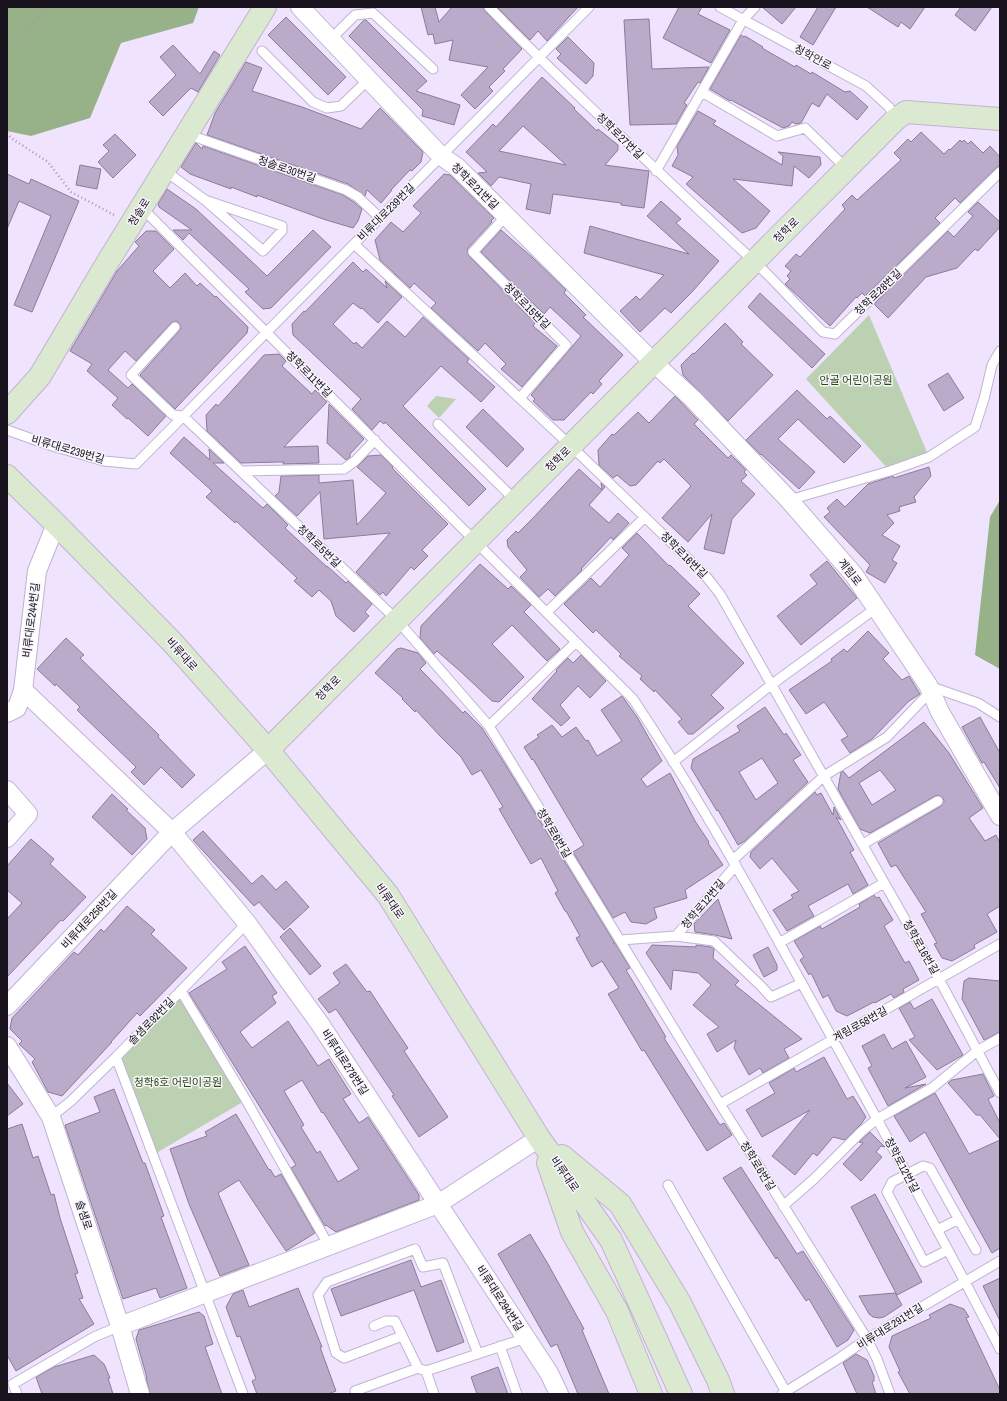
<svg xmlns="http://www.w3.org/2000/svg" width="1007" height="1401" viewBox="0 0 1007 1401" font-family="'Archivo Narrow','Noto Sans KR',sans-serif">
<style>
.green{fill:#bcd1b1}
.forest{fill:#97b288}
.building{fill:#bbabca;stroke:#8b7c99;fill-rule:evenodd}
.lines{fill:none;stroke-linecap:round;stroke-linejoin:round}
.lane-casing{stroke:#c2b3d2;stroke-width:11}
.street-casing{stroke:#c2b3d2;stroke-width:20}
.secondary-casing{stroke:#c2b3d2;stroke-width:24}
.path{stroke:#a49aaf;stroke-width:2.5;stroke-dasharray:1 3;stroke-linecap:butt}
.lane{stroke:#fff;stroke-width:9}
.street{stroke:#fff;stroke-width:18}
.secondary{stroke:#dae9d0;stroke-width:22}
.labels{text-anchor:middle;dominant-baseline:central;stroke-width:3;stroke-linejoin:round;paint-order:stroke}
.street-label{font-size:11px;fill:#19131e;stroke:#f7f4fb}
.park-label{font-size:11px;fill:#294b0e;stroke:#f7f4fb}
</style>
<rect width="100%" height="100%" fill="#efe3fd"/>
<path class="green" d="M869,315L929,457L890,471L806,379Z
M436,396L456,399L439,418L427,406Z
M181,991L246,1100L153,1155L116,1057Z"/>
<path class="forest" d="M7,7H199L193,23L121,43L90,118L31,136L7,131Z
M1000,500V669L975,655L990,517Z"/>
<path class="building" d="M421,7H435L439,22L452,7H483L485,11L522,49L503,69L505,71L489,87L493,91L475,109L461,95L488,67L449,60L453,40L435,44L433,34L428,35Z
M497,7H578L547,41L538,31L530,40Z
M679,7H702L698,14L730,30L711,63L663,38Z
M762,7H796L782,24Z
M818,7H836L813,45L800,37Z
M867,7H925L910,29L901,22L898,27Z
M961,7H992L975,31L955,15Z
M286,17L346,77L328,95L268,35Z
M649,19L652,69L709,67L700,83L698,82L684,103L687,105L676,124L630,125L624,20Z
M364,20H366L427,81L416,91L460,105L454,125L422,116L423,110L349,36Z
M741,35L744,37L745,36L763,47L762,48L795,67L796,65L811,74L812,72L845,92L850,91L868,107L857,120L827,94L819,107L812,103L801,123L796,124L792,122L789,126L783,128L731,100L730,101L710,89Z
M568,37L594,63L593,76L586,84L557,58L561,54L556,49Z
M173,45L200,74L214,51L220,55L198,92L191,88L163,116L149,102L176,75L160,57Z
M246,62L262,68L252,91L302,107L361,129L380,108L423,152L421,162L412,171L410,170L391,190H392L381,203L367,190L365,196L348,184L207,135L215,113Z
M542,77L575,108L574,109L597,131L598,129L618,145V150L605,165L649,171L644,208L621,205V203L553,194L550,214L526,209L531,184L499,177L491,186L478,173L487,172L466,152L493,124L496,127ZM523,126L566,165L499,151Z
M698,111L716,121L713,124L782,165L783,156L778,152L820,157L821,165L809,178L794,166L792,186L733,179L770,211L756,228L742,233L686,184L693,177L672,166L678,155L677,146Z
M921,132L944,154L949,149L950,150L960,140L962,142L964,140L968,144L971,141L983,153L990,146L1000,157V165L996,168L960,203L955,198L935,218L940,223L865,296L862,293L857,298L856,297L830,326L785,284L790,279L787,276L791,271L785,266L796,254L800,257L845,209L842,205L852,195L857,200L901,160L894,153L908,139L911,142Z
M115,134L136,155L113,178L98,162L109,151L103,145Z
M196,143L202,149L203,146L343,195L354,202L362,209L358,221L353,228L323,219L257,195V197L231,187V189L190,174L181,167Z
M80,165L101,169L97,189L76,185Z
M7,174L29,184L31,179L79,201L32,312L14,305L51,216L19,201L7,229Z
M444,174L450,175L494,218L491,221L492,222L468,248L467,251L469,256L535,323L533,326L557,346L522,387L501,369L506,364L485,343L478,351L431,308L436,303L414,283L410,288L380,260L375,240L391,222L403,232L421,213L413,206Z
M167,189L196,209L267,276L313,230L331,247L271,308L263,309L245,292L249,289L189,233L183,240L173,230H192L159,207L158,204Z
M661,201L681,219L676,223L719,261L692,292L671,313L665,308L640,332L620,311L636,296L640,300L664,275L584,253L590,226L689,254L647,216Z
M978,202L1000,222V227L978,251L975,249L957,268L926,277L888,318L874,304L948,231L954,237L973,216L968,212Z
M501,230L533,258L566,290L564,293L586,315L583,317L623,355L599,381L602,384L593,394L591,392L564,420H553L533,401L535,399L531,395L581,336L550,307L544,314L481,252Z
M146,231H156L174,249L153,271L170,288L185,273L197,286L200,283L215,297L216,296L248,327L247,333L175,409L140,375L179,331L181,328L179,323L176,321L171,323L136,361L125,351L108,370L128,388L132,384L166,416L148,436L128,418L127,419L112,405L118,398L87,371L92,364L70,351L117,271L139,246L135,242Z
M353,262L363,272L366,269L387,288L385,281L402,297L378,323L362,308L361,309L353,303L333,324L354,344L356,342L362,348L387,321L405,337L423,317L469,359L467,362L495,387L481,402L441,366L403,406L486,489L469,506L385,422L384,424L380,421L372,430L352,409L361,399L293,335L292,324L304,311L305,312Z
M760,293L825,354L812,368L748,307Z
M725,323L743,342L741,344L773,375L728,421L683,375L681,365L693,353L694,354Z
M279,354L286,361L282,366L312,394L315,390L327,402L284,447L318,446L319,463L283,464L284,462H279L241,463L207,431L206,415L216,404L218,406L264,355Z
M948,373L964,398L944,411L928,385Z
M797,390L827,419L830,416L861,446L844,463L798,419L778,439L815,472L799,489L761,454V455L746,440Z
M675,396L698,420L694,424L728,458L731,455L746,470L744,472L747,475L741,481L755,494L732,519L724,554L704,549L712,514L688,542L662,518L691,486L664,459L660,463L658,461L636,485L630,486L617,475L613,478L599,465L598,450L612,434L614,435L638,412L649,423Z
M329,404L364,439L350,454V457L346,460L327,443Z
M483,409L524,449L507,467L466,427Z
M184,437L210,460L209,449L224,463H213L263,508L267,504L288,525L285,528L327,567V566L346,583L348,581L372,604L365,612L369,616L354,632L336,616L331,601L319,590L312,597L294,581L297,578L236,521L235,523L206,497L212,491L170,453Z
M381,455L393,467L392,468L448,524L422,550L428,556L414,570L411,567L386,596L383,592L380,595L356,572L390,533L324,539L320,492L297,516L275,496L279,492L281,476L319,475V483L353,480L357,525L386,493L357,467L368,456Z
M929,467L931,476L914,497L916,502L899,507L900,511L887,515L894,523L882,535L900,546L892,560L897,563L885,583L866,572L870,565L824,517L830,512L827,508L837,499L845,507L868,484L893,476L894,478Z
M579,469L602,490L601,483L605,487L589,505L609,523L618,513L629,523L613,540L611,537L581,569L582,570L555,596L548,589L539,597L520,577L527,570L508,547L507,540L516,531L518,533L533,518Z
M637,533L669,566L670,565L700,594L688,606L744,663L711,695L724,708L693,734H688L678,722L682,719L655,690L654,692L640,679L642,676L619,656L621,654L596,630L593,633L564,604L591,578L600,587L629,555L622,548Z
M827,561L857,598L801,645L777,616L817,584L810,575Z
M480,564L508,589L511,586L531,605L524,612L560,649L547,661L512,625L492,644L524,677L499,702L492,701L460,671L437,651L434,654L420,638L421,626Z
M868,631L889,653L883,659L902,680L909,676L920,694L909,701L872,739L850,753L841,740L848,736L825,703L824,702L806,714L789,690L832,661L831,659L844,649L847,652Z
M66,638L84,655L80,658L159,735L158,737L195,775L182,788L161,767L144,785L131,772L136,767L77,710L80,707L56,684L55,686L37,669Z
M401,648L418,653L426,663L420,669L463,713L465,711L482,728L505,764L614,942L613,943H615L630,968L626,970L666,1037L664,1038L720,1125L724,1123L732,1135L707,1151L644,1050L642,1051L608,994L619,988L602,961L592,967L576,938L580,936L566,911H565L555,893L558,891L541,858L531,864L499,809L503,807L481,770L472,775L461,757L440,736L416,710L415,712L402,699L403,698L375,673L397,649Z
M581,655L606,681L590,698L578,686L560,705L570,718L561,726L532,699L557,671L556,670L568,658L573,663Z
M622,696L637,717L662,761L641,779L647,787L670,773L695,821L709,842L708,843L723,865L685,890L687,898L654,908L657,918L646,924L631,922L625,912L613,918L573,852L584,845L533,759L532,760L524,747L539,737L537,735L552,725L562,737L576,727L586,741L588,740L597,756L622,741L601,710Z
M765,707L784,735L786,733L801,755L793,760L808,782L745,841L738,845L718,810L717,811L691,768L693,759L740,731L737,726ZM762,758L778,783L756,800L739,772Z
M980,717L1000,753V788L984,762L982,763L962,727Z
M924,722L949,753L983,808L969,818L985,841L996,835L1000,843V906L987,914L997,932L974,945L975,948L952,961L942,958L934,944L937,943L921,914L926,912L896,865L891,867L878,843L941,806L944,801L943,798L938,795L935,796L870,833L860,829L838,789L841,772L843,771L849,778ZM880,770L896,790L872,805L859,783Z
M815,792L817,795L821,793L833,815L834,807L841,820L836,817L854,850L850,852L868,885L853,894L848,884L808,906L814,916L787,931L773,910L793,898L791,895L799,891L772,858L760,869L750,857L751,852Z
M112,794L128,809L126,810L145,828L147,839L132,855L92,817Z
M203,831L252,884L262,875L276,890L286,881L309,907L284,930L259,902L254,906L193,840Z
M31,839L54,859L50,864L86,897L63,921L61,920L7,977V919L22,903L7,890V866Z
M874,895L876,898L879,897L893,920L884,926L905,963L909,961L919,980L903,989L904,992L894,998L891,994L875,1003L874,1002L847,1016L836,1011L828,995L823,998L811,973L809,975L800,960L804,957L794,941L820,926L822,929L860,907L859,904Z
M718,899L726,922L732,939L715,935L695,932L694,924Z
M127,906L155,930L151,934L187,968L140,1016L137,1013L111,1042H112L62,1096L48,1092L32,1062L35,1059L19,1044L22,1041L10,1029L12,1018L74,952L78,955L101,929L104,932Z
M290,928L321,966L310,975L280,937Z
M652,945L696,947V945L711,947L714,949L713,958L739,981L735,985L802,1039L784,1049L789,1058L763,1073L760,1068L749,1075L734,1048L736,1040L717,1052L707,1034L719,1027L693,1005L711,985L698,973L673,970L671,990L646,953Z
M245,946L277,993L272,996L276,1003L240,1032L252,1048L288,1021L318,1066L329,1059L351,1094L343,1099L359,1123L368,1117L419,1195V1200L336,1232L326,1225L325,1226L291,1168L296,1165L189,993L227,969L222,962ZM302,1080L322,1113L323,1112L359,1169L338,1182L320,1151L317,1153L301,1127L304,1125L284,1091Z
M768,947L777,965V970L764,977L753,955Z
M346,964L367,992L370,991L389,1020L408,1048L404,1051L448,1117L419,1137L392,1096L394,1095L336,1009L329,1013L318,999L340,983L333,973Z
M969,978L1000,981V1032L984,1040L962,999L964,981Z
M932,999L963,1055L937,1070L909,1040L915,1037L899,1008L910,1002L914,1009Z
M884,1034L892,1049L906,1041L926,1077L905,1088L926,1084L888,1106L868,1068L872,1066L862,1046Z
M824,1057L847,1099L853,1096L866,1117L861,1124L845,1140L833,1137L817,1156L813,1153L795,1175L772,1156L810,1110L762,1137L746,1110L775,1093L769,1083L794,1068L796,1072Z
M983,1074L994,1096L988,1099L1000,1123V1139L980,1115H976L948,1083L952,1080Z
M7,1083L23,1104L7,1116Z
M114,1089L143,1163H145L164,1216L161,1217L187,1288L160,1298L156,1288L123,1299L65,1125L100,1112L94,1097Z
M935,1093L969,1154L1000,1140V1248L992,1253L925,1132L910,1142L894,1116Z
M236,1114L269,1170L270,1169L275,1177L281,1174L315,1233L286,1251L239,1180L218,1193L249,1265L220,1276L189,1204L170,1149L207,1136L205,1132Z
M22,1124L33,1158L38,1156L51,1195L54,1194L60,1218L78,1273L75,1274L83,1298L79,1299L94,1324L16,1371L7,1355V1129Z
M870,1132L885,1147L881,1146L876,1152L882,1157L861,1181L843,1164L863,1143L859,1142Z
M741,1167L797,1254L803,1251L852,1327L854,1330L848,1340L837,1347L809,1299L806,1301L777,1257L776,1259L723,1178Z
M875,1194L922,1282L897,1295L851,1207Z
M530,1234L548,1264L584,1329L582,1330L609,1394H578L557,1344L551,1347L498,1254Z
M411,1260L421,1287L441,1280L464,1342L437,1352L414,1290L341,1316L331,1289Z
M1000,1278V1321L983,1286Z
M298,1288L322,1347H320L336,1391L328,1394H257L252,1381L256,1379L240,1336L237,1337L226,1307L233,1294L243,1290L249,1307Z
M895,1293L902,1305L884,1317L879,1318L873,1317L869,1314L859,1296Z
M950,1304L964,1309L969,1317L966,1318L1000,1390V1394H910L898,1372L900,1371L889,1347L892,1336L931,1318L929,1315Z
M199,1312L204,1316L213,1344L205,1347L222,1394H150L146,1378H147L136,1339L139,1330Z
M856,1354L867,1360L874,1376V1381L872,1382L876,1394H857L843,1363Z
M94,1355L104,1364L110,1378H108L113,1394H42L36,1377L54,1367Z
M498,1367L508,1394H477L471,1377Z"/>
<g class="lines">
<g class="lane-casing">
<path id="lane" d="M489,7C578,98 672,184 764,271C784,291 803,312 823,332L835,334L1000,172
M720,7L866,86L889,107L896,119
M331,39L355,15L373,13L433,69
M262,51L313,102L327,108L341,106L369,79
M702,92L777,136L805,128L847,169
M187,134L346,190L358,197L380,218
M164,170L205,200L263,251L282,231V226L205,200
M656,171L743,20L755,7
M141,207L633,699C700,799 758,904 816,1009C879,1122 941,1234 1000,1349
M506,216L473,252L566,345L520,398
M354,244L571,446L705,575L720,594L939,979L1000,1093
M175,327L131,375L173,415L183,416L397,620L489,726L720,1104L867,1339L877,1359L890,1394
M438,424L516,501
M7,430L49,445L104,461L136,464L589,7
M241,471L344,469L355,461L375,440
M789,500L890,471L929,457L975,427L984,399L992,365L1000,351
M547,612L645,517
M929,686L978,703L1000,717
M489,726L576,642
M673,762L771,685L876,608
M863,844L938,801
M733,860L824,776L887,737L931,691
M676,936L736,865
M620,940L676,936L714,941L761,986L771,997L802,983
M779,943L884,883
M181,991L246,1100L329,1246
M116,1057L243,1394
M720,1104L1000,944
M51,1117L71,1101L116,1057L247,923
M668,1185L786,1392
M783,1206L814,1179L861,1132L877,1119L932,1088L977,1051L1000,1038
M937,1230L959,1219
M948,1250L924,1262L887,1192L892,1182L923,1166L930,1168L976,1250
M374,1326L386,1321H395L418,1368
M402,1336L344,1358L336,1353L318,1295L327,1282L415,1249L423,1267L443,1263L478,1354
M500,1346L517,1394
M426,1371L526,1338
M355,1391L418,1368L426,1371L434,1394
M17,1394L13,1384L94,1337L120,1326
M782,1394L838,1359L867,1339L1000,1261"/>
</g>
<g class="street-casing">
<path id="street" d="M300,7L441,156L457,167L654,363L693,399L789,500L854,575L928,685L940,712L1000,816
M23,690L172,832L247,923L320,1024L549,1373L559,1394
M7,713L17,708L23,690L37,571L56,524
M7,790L28,814L7,838
M7,1006L172,832L268,750
M7,1046L51,1117L120,1326L140,1394
M120,1326L438,1204L539,1138"/>
</g>
<g class="secondary-casing">
<path id="secondary" d="M7,413L40,376L104,268L265,7
M7,476L56,524L173,643L268,750L388,895L539,1138L611,1240L681,1394
M268,750L896,119L906,112L1000,119
M562,1156L620,1204L680,1303L718,1380L723,1394
M548,1163L572,1232L617,1311L651,1394"/>
</g>
<path class="path" d="M7,53L48,7
M7,133L11,138L48,162L71,192L116,216"/>
<use href="#lane" class="lane"/>
<use href="#street" class="street"/>
<use href="#secondary" class="secondary"/>
</g>
<g class="labels">
<g class="street-label">
<text transform="translate(813 57) rotate(28)">청학안로</text>
<text transform="translate(620 136) rotate(44)">청학로27번길</text>
<text transform="translate(287 169) rotate(19)">청솔로30번길</text>
<text transform="translate(475 186) rotate(44)">청학로21번길</text>
<text transform="translate(139 212) rotate(-58)">청솔로</text>
<text transform="translate(386 212) rotate(-45)">비류대로239번길</text>
<text transform="translate(786 230) rotate(-45)">청학로</text>
<text transform="translate(878 292) rotate(-44)">청학로28번길</text>
<text transform="translate(527 306) rotate(45)">청학로15번길</text>
<text transform="translate(309 374) rotate(45)">청학로11번길</text>
<text transform="translate(68 449) rotate(16)">비류대로239번길</text>
<text transform="translate(558 459) rotate(-45)">청학로</text>
<text transform="translate(319 546) rotate(44)">청학로5번길</text>
<text transform="translate(684 555) rotate(45)">청학로16번길</text>
<text transform="translate(850 572) rotate(52)">계림로</text>
<text transform="translate(31 620) rotate(-83)">비류대로244번길</text>
<text transform="translate(182 654) rotate(48)">비류대로</text>
<text transform="translate(328 688) rotate(-45)">청학로</text>
<text transform="translate(554 833) rotate(59)">청학로6번길</text>
<text transform="translate(390 901) rotate(55)">비류대로</text>
<text transform="translate(703 904) rotate(-50)">청학로12번길</text>
<text transform="translate(89 919) rotate(-47)">비류대로256번길</text>
<text transform="translate(921 947) rotate(60)">청학로16번길</text>
<text transform="translate(151 1021) rotate(-46)">솔샘로92번길</text>
<text transform="translate(860 1024) rotate(-29)">계림로58번길</text>
<text transform="translate(345 1062) rotate(57)">비류대로278번길</text>
<text transform="translate(902 1165) rotate(62)">청학로12번길</text>
<text transform="translate(758 1166) rotate(58)">청학로6번길</text>
<text transform="translate(565 1174) rotate(55)">비류대로</text>
<text transform="translate(84 1215) rotate(72)">솔샘로</text>
<text transform="translate(500 1298) rotate(57)">비류대로294번길</text>
<text transform="translate(890 1326) rotate(-32)">비류대로291번길</text>
</g>
<g class="park-label">
<text x="856" y="380">안골 어린이공원</text>
<text x="178" y="1082">청학6호 어린이공원</text>
</g>
</g>
<rect width="1007" height="1401" fill="none" stroke="#19131e" stroke-width="16"/>
</svg>
